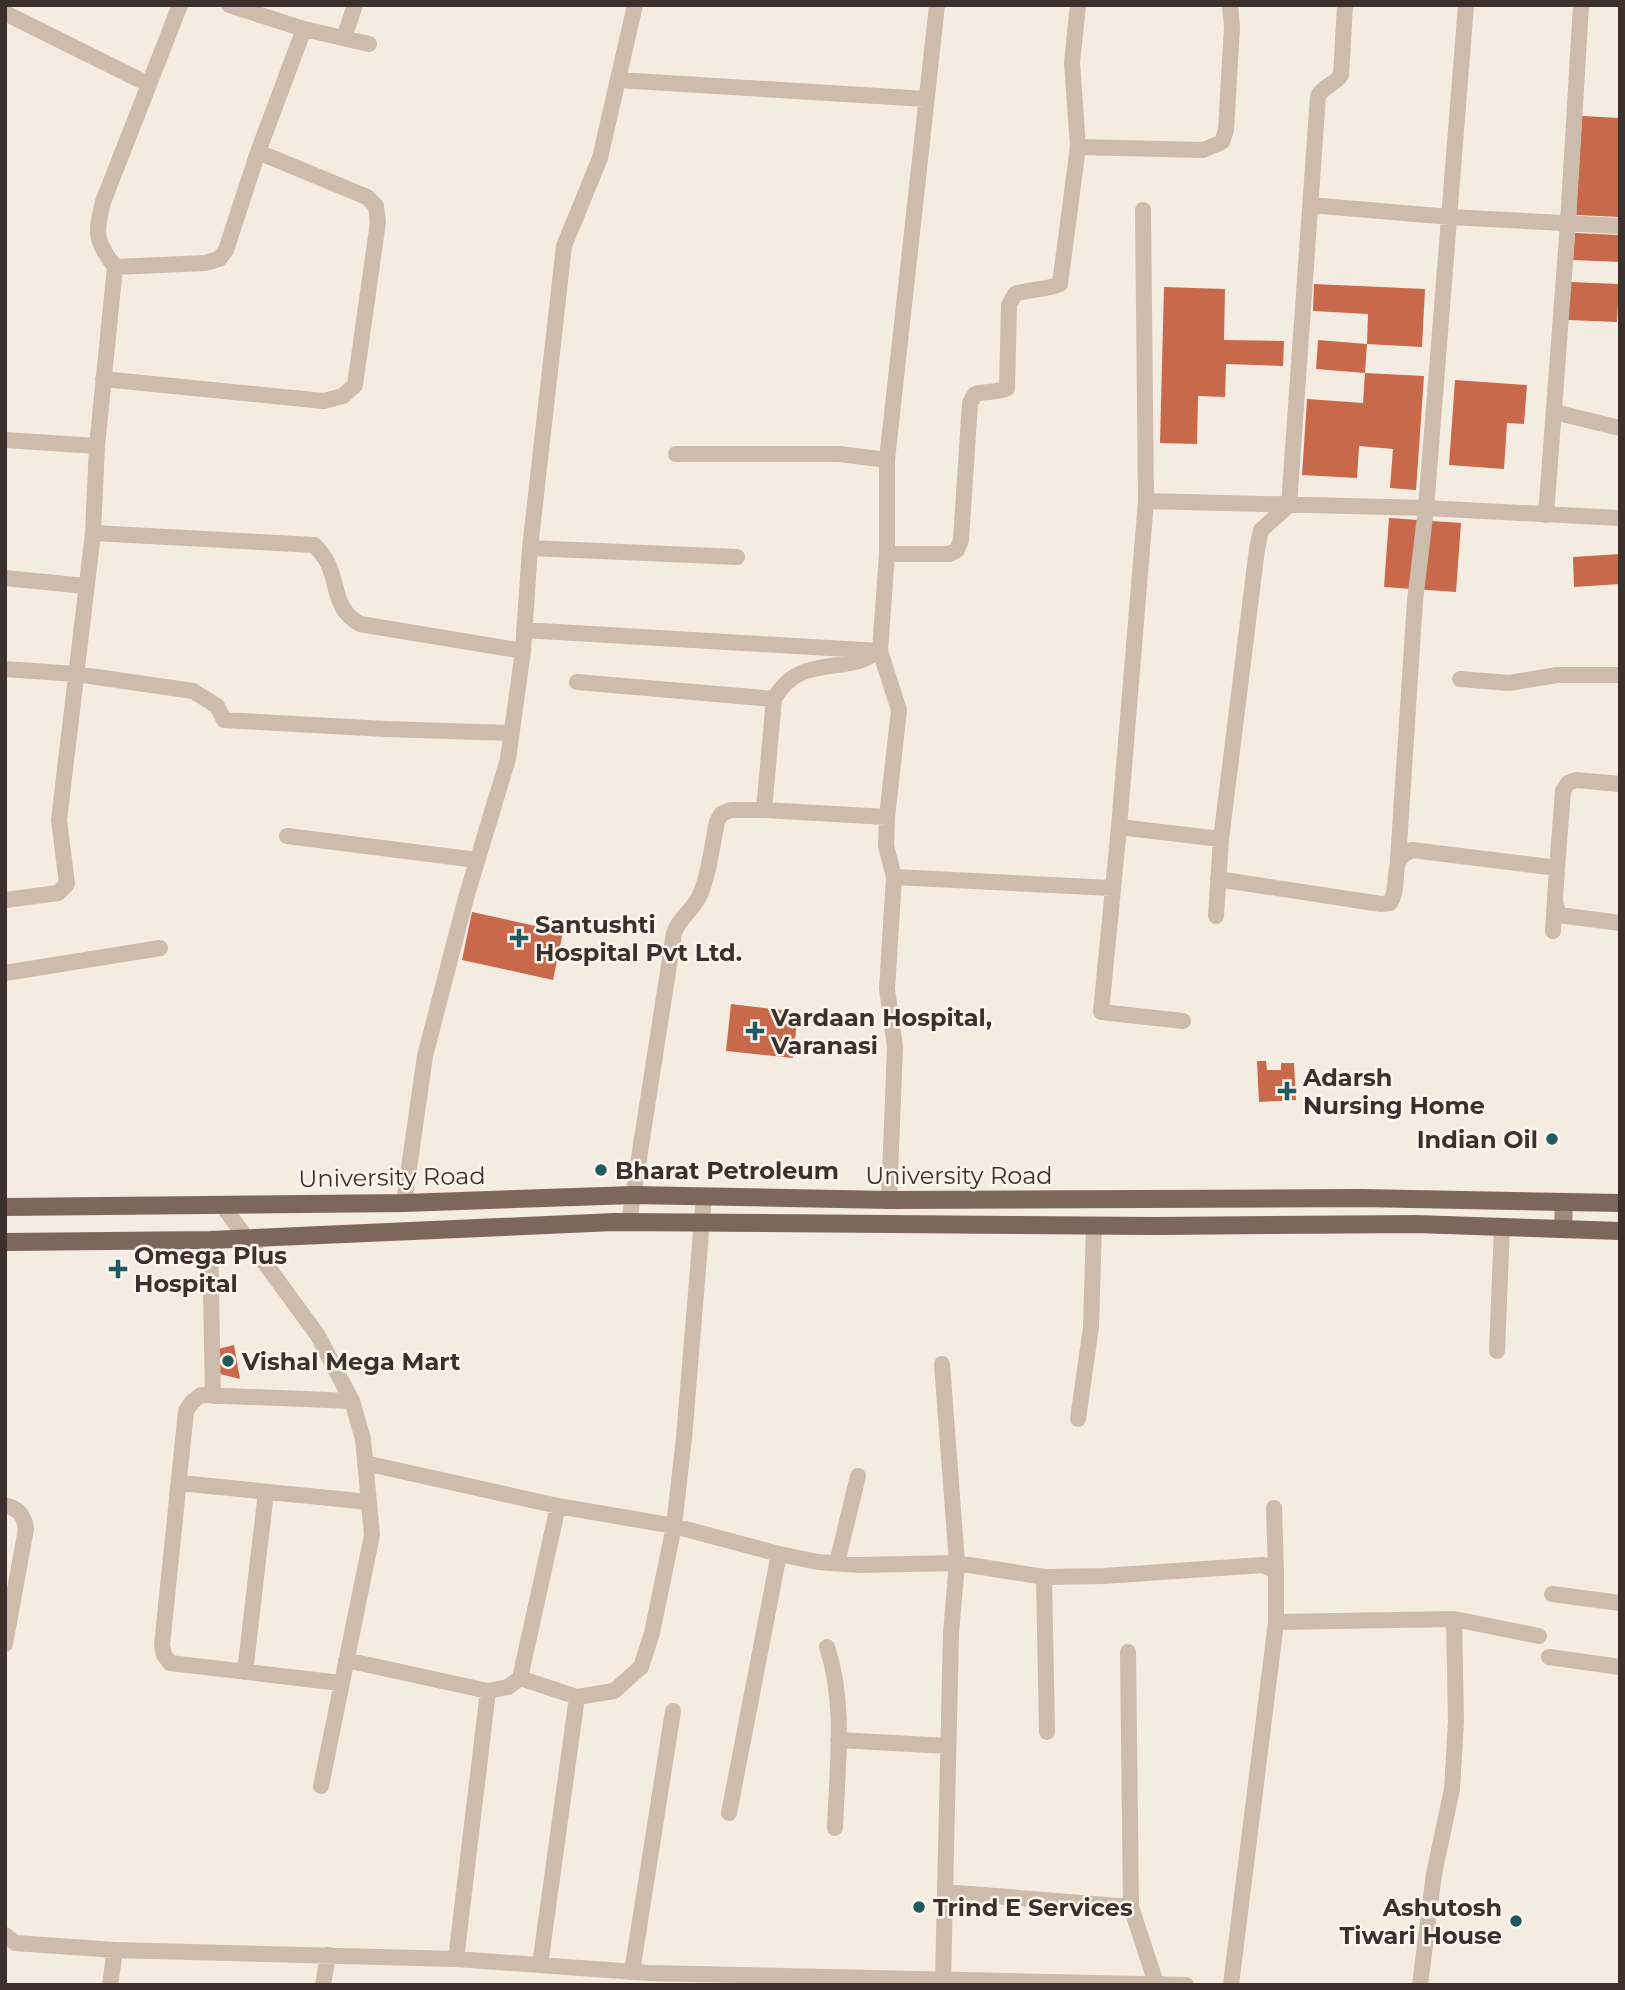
<svg xmlns="http://www.w3.org/2000/svg" width="1625" height="1990" viewBox="0 0 1625 1990" font-family="Montserrat,sans-serif">
<style>
.building{fill:#c8694b}
.lines{fill:none;stroke-linecap:round;stroke-linejoin:round}
.street{stroke:#cdbbac;stroke-width:16}
.secondary{stroke:#a18a7d;stroke-width:18}
.primary{stroke:#7d675c;stroke-width:18}
.poi-dot{fill:#1f5a5e;stroke:#fbf5ee;stroke-width:2.5}
.labels{text-anchor:middle;dominant-baseline:central;stroke-width:5;stroke-linejoin:round;paint-order:stroke}
.poi-label{font-size:24px;font-weight:bold;fill:#3b302b;stroke:#fbf5ee;text-anchor:start}
.street-label{font-size:24px;fill:#3b302b;stroke:#fbf5ee}
</style>
<rect width="100%" height="100%" fill="#f4ebe1"/>
<path class="building" d="M1582,116L1620,118V217L1576,215Z
M1575,233L1620,235V262L1573,260Z
M1570,282L1619,284L1617,322L1568,320Z
M1314,284L1425,289L1422,347L1367,344L1368,314L1313,311Z
M1164,287L1225,289L1224,340L1284,341L1283,366L1226,364L1225,397L1198,396L1197,444L1160,443Z
M1318,340L1367,344L1365,373L1424,376L1416,490L1390,488L1393,449L1359,446L1357,478L1302,475L1307,399L1363,403L1365,373L1316,369Z
M1455,380L1527,385L1524,424L1507,423L1504,469L1449,465Z
M1389,518L1461,523L1456,592L1384,587Z
M1620,554V584L1574,587L1573,557Z
M472,912L563,932L553,980L462,960Z
M731,1004L798,1012L793,1058L726,1051Z
M1257,1061H1266L1267,1070H1281V1063H1294L1296,1100L1259,1102Z
M234,1345L240,1379L220,1374L218,1349Z"/>
<g class="lines">
<path class="street" d="M229,5L304,29L369,44
M5,13L148,84
M344,38L355,5
M618,80L926,99
M1078,147L1203,150L1222,142L1226,130L1232,27L1230,5
M1310,205L1450,217L1620,226
M1143,210L1146,501L1119,827L1101,1012L1183,1021
M115,267C95,241 95,233 103,202L180,5
M103,379L324,401L343,396L355,385L378,222L376,206L367,197L258,152
M1554,412L1620,428
M5,440L97,446
M676,454H839L887,460
M1146,501L1426,508L1620,518
M1546,515L1568,223L1581,5
M93,533L314,545C344,572 326,605 360,624L523,651
M530,548L737,557
M887,554H949L957,550L961,540L970,403L975,394C986,391 997,393 1007,388L1009,305L1015,294C1030,289 1046,290 1060,284L1078,147L1072,62L1078,5
M5,578L86,586
M524,630L880,651L899,710L887,817L886,846L894,877L887,989L895,1047L889,1200
M5,669L76,674L193,691L217,706L224,720L386,729L512,733
M1460,679L1509,683L1557,675H1620
M577,682L774,699
M764,810L887,817
M1119,827L1221,839
M287,836L477,860
M1398,860L1415,601L1426,508L1466,5
M894,877L1112,888
M1218,879L1381,904L1390,903C1402,884 1387,860 1412,850L1557,868L1563,791L1568,783L1576,780L1620,784
M5,900L58,893L67,884L59,820L93,533L97,446L115,267L205,263L219,259L226,250L258,152L304,29
M1555,902L1559,915L1620,923
M1216,916L1221,839L1257,549L1261,530L1289,505L1318,96C1324,85 1335,85 1341,75L1345,5
M1553,931L1557,868
M5,973L160,948
M404,1203L425,1056L466,898L508,759L523,651L530,548L564,246L600,158L635,5
M222,1205L317,1334L352,1401L363,1439L372,1535L321,1786
M629,1222L674,933C679,918 692,911 699,897C709,875 712,846 717,822L721,814L731,810H764L774,699C795,662 825,670 859,661C866,659 873,654 880,651L887,554V460L937,5
M210,1240L213,1396
M1497,1351L1502,1227
M942,1364L957,1563L951,1633L943,1981
M1078,1419L1091,1327L1094,1225
M365,1463L558,1506L674,1526L779,1554L818,1562L859,1565L957,1563L1044,1577L1104,1576L1263,1565L1276,1571V1622L1231,1985
M180,1483L369,1502
M5,1505C19,1509 24,1515 26,1529L5,1644
M1274,1508L1276,1571
M837,1563L858,1476
M1044,1577L1047,1732
M1552,1594L1620,1603
M1276,1622L1454,1619L1539,1636
M827,1647C846,1704 837,1768 835,1828
M1128,1652L1131,1907L1156,1983
M1549,1657L1620,1667
M346,1660L488,1691L508,1687L520,1678L558,1506
M245,1672L266,1492
M520,1678L577,1697L614,1691L641,1667L652,1633L674,1526L684,1438L704,1196
M341,1683L170,1663L164,1655L162,1645L186,1411L192,1402L201,1395L352,1401
M838,1740L948,1746
M729,1813L779,1554
M945,1892L1131,1907
M5,1935L15,1943L115,1950L456,1959L649,1973L1186,1985
M456,1959L488,1691
M540,1965L577,1697
M632,1972L673,1711
M110,1985L115,1950
M323,1985L328,1955
M1420,1985L1434,1874L1452,1789L1456,1721L1454,1619"/>
<path class="secondary" d="M1563,1229L1564,1202"/>
<path class="primary" d="M5,1207L404,1203L633,1195L889,1200L1361,1198L1620,1203
M5,1242L210,1240L614,1222L1155,1226L1416,1224L1620,1231"/>
</g>
<g class="poi-dot">
<path d="M515.5 927.5h7v7h7v7h-7v7h-7v-7h-7v-7h7z"/>
<path d="M751.5 1020.5h7v7h7v7h-7v7h-7v-7h-7v-7h7z"/>
<path d="M1283.5 1080.5h7v7h7v7h-7v7h-7v-7h-7v-7h7z"/>
<circle cx="1552" cy="1139" r="7"/>
<circle cx="601" cy="1170" r="7"/>
<path d="M114.5 1258.5h7v7h7v7h-7v7h-7v-7h-7v-7h7z"/>
<circle cx="228" cy="1361" r="7"/>
<circle cx="919" cy="1907" r="7"/>
<circle cx="1516" cy="1921" r="7"/>
</g>
<g class="labels">
<g class="poi-label">
<text x="535" y="924">Santushti<tspan x="535" dy="28">Hospital Pvt Ltd.</tspan></text>
<text x="771" y="1017">Vardaan Hospital,<tspan x="771" dy="28">Varanasi</tspan></text>
<text x="1303" y="1077">Adarsh<tspan x="1303" dy="28">Nursing Home</tspan></text>
<text x="1538" y="1139" text-anchor="end">Indian Oil</text>
<text x="615" y="1170">Bharat Petroleum</text>
<text x="134" y="1255">Omega Plus<tspan x="134" dy="28">Hospital</tspan></text>
<text x="242" y="1361">Vishal Mega Mart</text>
<text x="933" y="1907">Trind E Services</text>
<text x="1502" y="1907" text-anchor="end">Ashutosh<tspan x="1502" dy="28">Tiwari House</tspan></text>
</g>
<g class="street-label">
<text x="959" y="1175">University Road</text>
<text transform="translate(392 1177) rotate(-1)">University Road</text>
</g>
</g>
<rect width="1625" height="1990" fill="none" stroke="#3b302b" stroke-width="14"/>
</svg>
